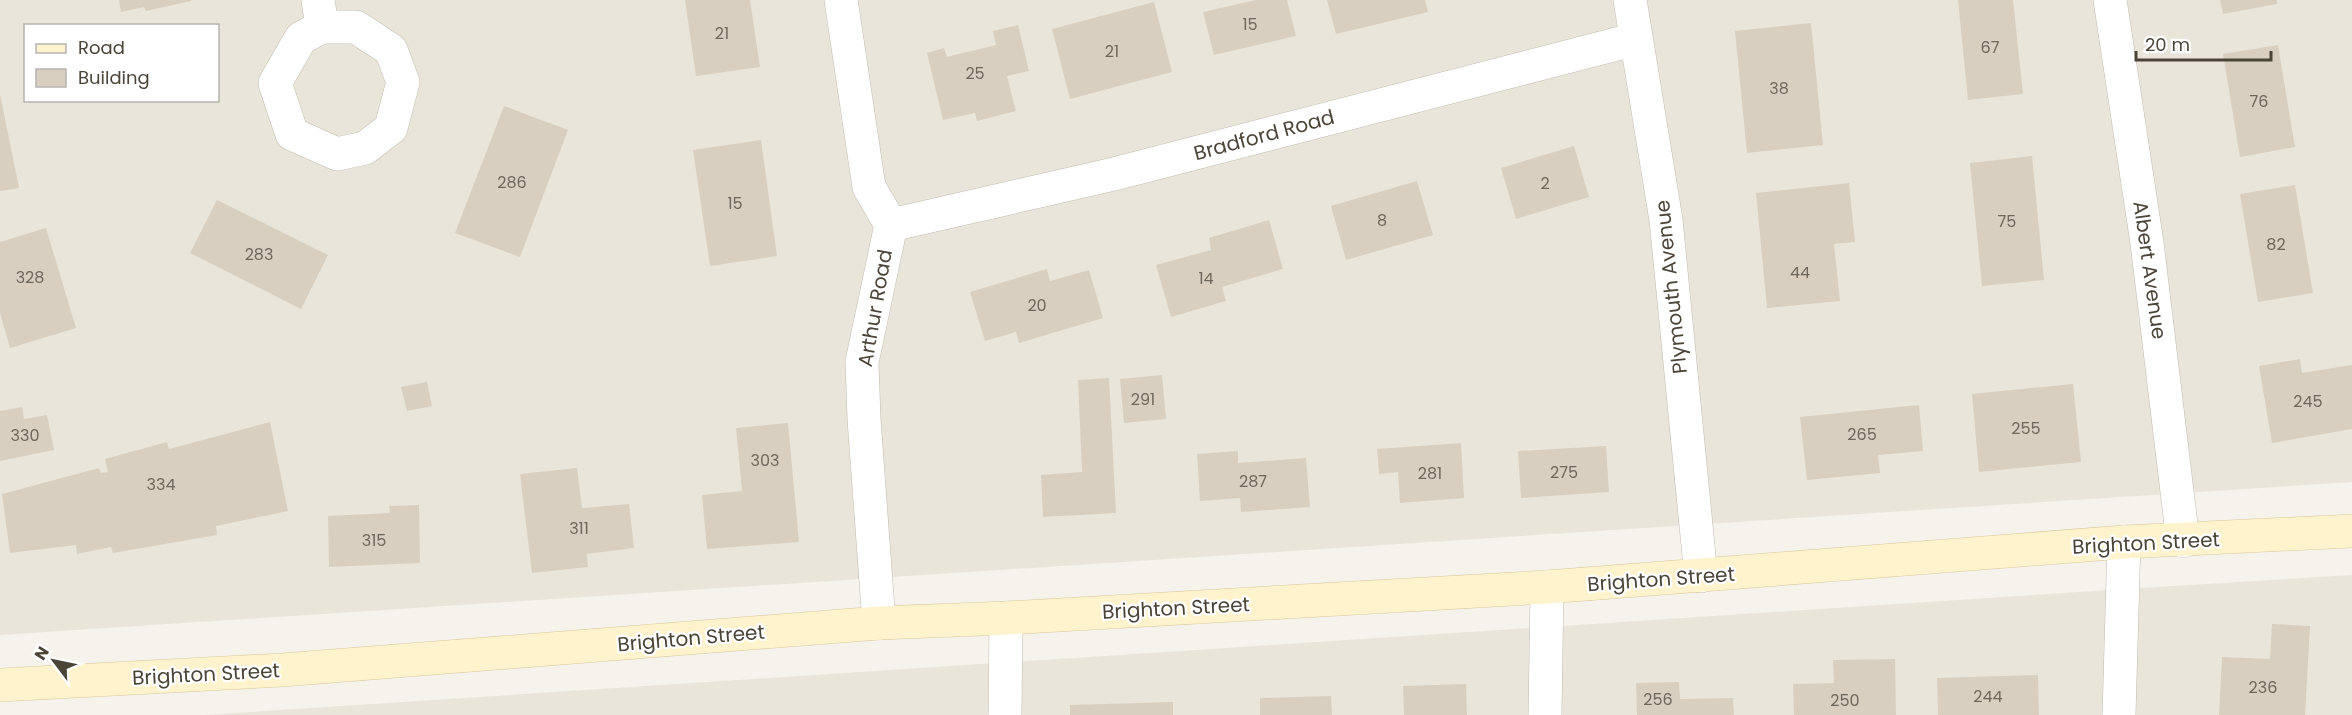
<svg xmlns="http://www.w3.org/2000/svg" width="2352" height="715" viewBox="0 0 2352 715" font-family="Poppins,sans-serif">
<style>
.residential{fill:#eae5da;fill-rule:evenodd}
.building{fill:#d8cfc1}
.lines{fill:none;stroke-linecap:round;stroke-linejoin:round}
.minor-casing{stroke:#c2bbae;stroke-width:34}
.secondary-casing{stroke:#d6c79b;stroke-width:34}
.minor{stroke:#fff;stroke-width:33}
.secondary{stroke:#fff3cd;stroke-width:33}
.labels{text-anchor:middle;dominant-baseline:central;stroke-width:4.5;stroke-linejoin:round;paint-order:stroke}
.number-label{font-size:16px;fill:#6e675b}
.street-label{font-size:20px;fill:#4b4439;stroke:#fff}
</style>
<rect width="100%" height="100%" fill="#f6f3ec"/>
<path class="residential" d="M0,0H2352V482L0,635ZM26,26H218V100H26Z
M2352,575V715H205L2124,589Z"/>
<path class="building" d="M119,0H191V1L146,11L144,7L121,12Z
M685,0H750L760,67L696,76Z
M1256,0H1287L1296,36L1214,55L1203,12Z
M1327,0H1425L1428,12L1336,34Z
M1958,0H2013L2023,94L1968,100Z
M2220,0H2277V4L2223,14Z
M1154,2L1172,72L1070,99L1052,29Z
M1811,23L1823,145L1747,153L1735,31Z
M1018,25L1029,71L1007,76L1016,111L977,121L975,113L943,120L927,53L944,48L947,57L996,45L993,31Z
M2278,45L2295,147L2240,157L2223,54Z
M0,94L19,188L0,191Z
M504,106L568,130L520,257L455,233Z
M761,140L777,256L710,266L693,150Z
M1574,146L1589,197L1516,219L1501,168Z
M2032,156L2044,280L1982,286L1970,163Z
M1417,181L1433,235L1346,260L1331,206Z
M1849,183L1855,242L1834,244L1840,301L1767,308L1756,193Z
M2295,185L2313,293L2258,302L2240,194Z
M217,200L328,255L301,309L190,253Z
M1269,220L1283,269L1222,287L1226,301L1171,317L1156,265L1211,250L1209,238Z
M46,228L76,328L10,348L0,313V242Z
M1047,269L1050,281L1089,270L1103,318L1019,343L1016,332L985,341L970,292Z
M2300,359L2302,373L2352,365V429L2272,443L2259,366Z
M1162,375L1166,419L1124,423L1120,379Z
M1109,378L1116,513L1043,517L1041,475L1082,472L1078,380Z
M427,382L432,406L407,411L401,387Z
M2073,384L2081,462L1979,472L1972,394Z
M1919,405L1923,451L1878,455L1880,473L1807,480L1800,417Z
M22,407L24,419L47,415L54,450L0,461V411Z
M270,422L288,511L216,526L217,535L113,553L111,547L77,554L76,545L10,553L2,494L99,468L101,473L108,472L105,459L167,442L169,449Z
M788,423L799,542L707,549L702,495L742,491L736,428Z
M1461,443L1464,498L1400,503L1398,472L1379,474L1377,449Z
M1606,446L1609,492L1521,498L1518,451Z
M1238,451V463L1306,458L1310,507L1241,512L1240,498L1200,501L1197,454Z
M577,468L582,508L629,504L634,548L587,554L588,567L532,573L520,474Z
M419,505L420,563L329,567L328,516L390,513L389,506Z
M2272,624L2310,626L2305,715H2219L2222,657L2270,659Z
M1895,659L1896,715H1794L1793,684L1834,683L1833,660Z
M2038,675L2039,715H1938L1937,678Z
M1679,682L1680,699L1733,698L1734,715H1637L1636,683Z
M1466,684L1467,715H1404L1403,686Z
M1331,696L1332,715H1260V698Z
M1173,702V715H1070V705Z"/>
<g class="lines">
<g class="minor-casing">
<path id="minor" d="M318,0L322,27
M841,0L869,187L891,225L862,362L864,419L879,623
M1630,0L1666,220L1701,576
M2110,0L2147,243L2183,541
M322,27H356L391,50L403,82L391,128L365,148L337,154L292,134L275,83L301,38Z
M891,225L1114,174L1636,39
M1005,715L1006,618
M1545,715L1547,587
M2119,715L2124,542"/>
</g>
<g class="secondary-casing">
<path id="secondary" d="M0,685L282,670L879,623L1006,618L1547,587L2124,542L2352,531"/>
</g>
<use href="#minor" class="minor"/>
<use href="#secondary" class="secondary"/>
</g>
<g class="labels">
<g class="number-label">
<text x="1250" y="24">15</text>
<text x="722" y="33">21</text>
<text x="1990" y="47">67</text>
<text x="1112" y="51">21</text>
<text x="975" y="73">25</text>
<text x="1779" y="88">38</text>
<text x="2259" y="101">76</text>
<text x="512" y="182">286</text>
<text x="1545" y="183">2</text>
<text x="735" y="203">15</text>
<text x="1382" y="220">8</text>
<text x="2007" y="221">75</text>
<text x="2276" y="244">82</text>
<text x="259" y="254">283</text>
<text x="1800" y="272">44</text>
<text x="30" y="277">328</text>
<text x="1206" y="278">14</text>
<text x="1037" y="305">20</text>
<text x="1143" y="399">291</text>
<text x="2308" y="401">245</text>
<text x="2026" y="428">255</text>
<text x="1862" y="434">265</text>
<text x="25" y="435">330</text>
<text x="765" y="460">303</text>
<text x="1564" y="472">275</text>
<text x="1430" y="473">281</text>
<text x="1253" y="481">287</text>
<text x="161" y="484">334</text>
<text x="579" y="528">311</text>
<text x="374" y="540">315</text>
<text x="2263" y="687">236</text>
<text x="1988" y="696">244</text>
<text x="1658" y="699">256</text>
<text x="1845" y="700">250</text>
</g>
<g class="street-label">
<text transform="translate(1264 135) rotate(-15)">Bradford Road</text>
<text transform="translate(2150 270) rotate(82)">Albert Avenue</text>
<text transform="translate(1671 287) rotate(-96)">Plymouth Avenue</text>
<text transform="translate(875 308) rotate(-80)">Arthur Road</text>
<text transform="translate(2146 543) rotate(-3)">Brighton Street</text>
<text transform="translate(1661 579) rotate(-4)">Brighton Street</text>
<text transform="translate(1176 608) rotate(-3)">Brighton Street</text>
<text transform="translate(691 638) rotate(-5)">Brighton Street</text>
<text transform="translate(206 674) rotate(-3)">Brighton Street</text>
</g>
</g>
<rect x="24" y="24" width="195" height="78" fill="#ffffff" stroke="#b7b4b0" stroke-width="1.5"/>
<rect x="36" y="44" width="30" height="9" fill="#fff3cd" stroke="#b7b4b0" stroke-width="1.5"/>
<text x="78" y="54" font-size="18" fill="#4b4439">Road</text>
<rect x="36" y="69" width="30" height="18" fill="#d8cfc1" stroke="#b7b4b0" stroke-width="1.5"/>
<text x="78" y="84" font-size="18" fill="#4b4439">Building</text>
<g transform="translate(54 661) rotate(302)" stroke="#ffffff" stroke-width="4.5" paint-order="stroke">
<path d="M0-4.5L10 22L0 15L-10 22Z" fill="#4b4439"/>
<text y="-9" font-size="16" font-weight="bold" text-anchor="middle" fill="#4b4439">N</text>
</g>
<path d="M2136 51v9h135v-9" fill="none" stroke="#4b4439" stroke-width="3"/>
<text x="2145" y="51" font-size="18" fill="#4b4439" stroke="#ffffff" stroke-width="4.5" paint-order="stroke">20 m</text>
</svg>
